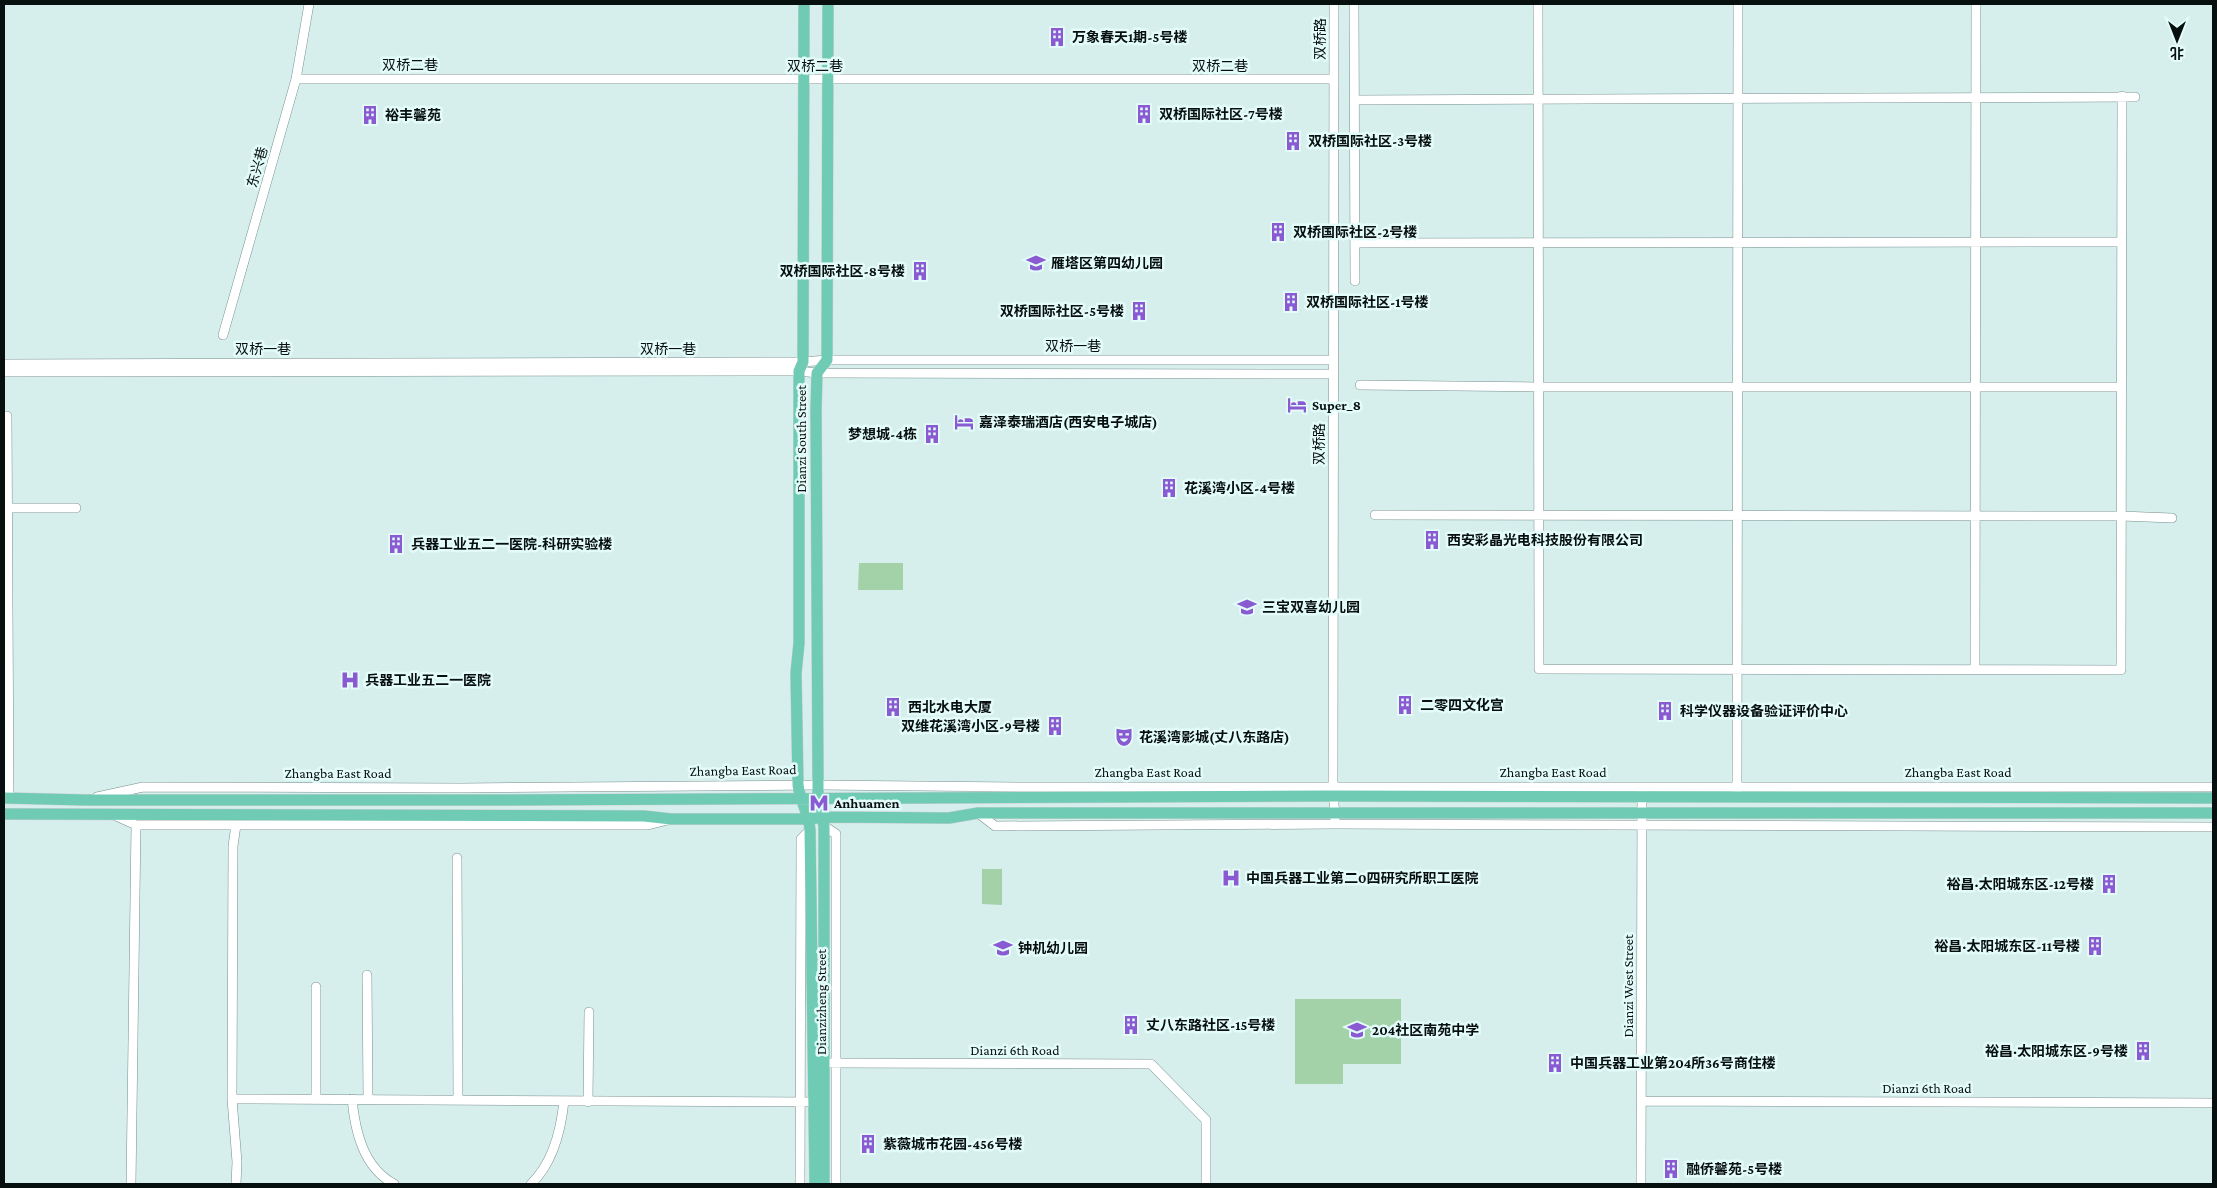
<svg xmlns="http://www.w3.org/2000/svg" width="2217" height="1188" viewBox="0 0 2217 1188" font-family="'Crimson Pro','Noto Sans SC',serif">
<style>
.green{fill:#a3d1a8}
.lines{fill:none;stroke-linecap:round;stroke-linejoin:round}
.minor-casing{stroke:#788f8e;stroke-width:10}
.major-casing{stroke:#cdcfcf;stroke-width:12}
.minor{stroke:#fff;stroke-width:9}
.major{stroke:#70cbb5;stroke-width:11}
.labels{text-anchor:middle;dominant-baseline:central;stroke-width:5;stroke-linejoin:round;paint-order:stroke}
.poi-label{font-size:14px;font-weight:bold;fill:#070f0f;stroke:#e3fcfa;text-anchor:start}
.street-label{font-size:14px;fill:#070f0f;stroke:#e3fcfa}
</style>
<rect width="100%" height="100%" fill="#d6efed"/>
<path class="green" d="M859,563H903V590H858Z
M982,869H1002V905L982,904Z
M1295,999H1401V1064H1343V1084H1295Z"/>
<g class="lines">
<g class="minor-casing">
<path id="minor" d="M1334,4L1333,787L1335,819
M1354,4L1355,281
M1538,4L1539,669L2121,670L2122,96
M296,79H1334
M1354,100L2135,97
M1355,243L2121,242
M223,335L296,79L309,4
M4,364L803,362L827,360H1332
M4,372L799,371L817,373L1332,374
M1360,385L1539,387H2122
M4,416H7L9,798
M4,508H76
M1375,515L2121,516L2172,518
M1975,669L1976,4
M1737,792L1738,4
M97,797L143,787L461,788L819,785L1021,787H2213
M978,813L995,826L1335,824L2213,827
M116,816L136,825H648L668,820
M236,825L233,846L232,1099L237,1162L236,1184
M824,826L836,834V1184
M457,858L458,1100
M367,975L368,1099
M824,1063L1151,1064L1206,1120V1184
M232,1099L819,1102
M316,1099V987
M352,1099C355,1131 363,1167 394,1184
M1641,1101L2213,1103
M588,1102L589,1012
M131,1184L136,825
M531,1184C552,1164 561,1130 564,1101
M800,1184L801,839L810,830
M1641,1184L1642,792"/>
</g>
<g class="major-casing">
<path id="major" d="M804,4L803,362L799,371V643L796,673L798,785C800,801 809,814 810,830L815,1184
M4,798L85,800H490L1326,796L2213,798
M4,814L644,816L671,819H809L824,817L949,818L978,813H2213
M824,1184V826L818,798V778L816,409L817,373L827,360L828,4"/>
</g>
<use href="#minor" class="minor"/>
<use href="#major" class="major"/>
</g>
<defs>
<g id="building-bare" transform="scale(1.5)"><path d="M-4-6H4V6H1V3H-1V6H-4ZM-2.5-4.3h1.7v1.8h-1.7ZM.8-4.3h1.7v1.8H.8ZM-2.5-1h1.7V.8h-1.7ZM.8-1h1.7V.8H.8Z" fill="#8a5ad3" stroke="#e3fcfa" stroke-width="2.5" paint-order="stroke"/></g>
<g id="school-bare" transform="scale(1.5)"><path d="M0-5L7-2L0 1L-7-2ZM-4 1L0 2.5L4 1V4Q0 6-4 4Z" fill="#8a5ad3" stroke="#e3fcfa" stroke-width="2.5" paint-order="stroke"/></g>
<g id="hotel-bare" transform="scale(1.5)"><path d="M-6-4.5h1.5V1H6V5H4.5V3h-9V5H-6ZM-4 0a1.8 1.8 0 1 1 3.6 0ZM.5 0V-2.5h3Q6-2.5 6 0Z" fill="#8a5ad3" stroke="#e3fcfa" stroke-width="2.5" paint-order="stroke"/></g>
<g id="hospital-bare" transform="scale(1.5)"><path d="M-5-5h3v3.5h4V-5h3V5h-3V1.5h-4V5h-3Z" fill="#8a5ad3" stroke="#e3fcfa" stroke-width="2.5" paint-order="stroke"/></g>
<g id="theatre-bare" transform="scale(1.5)"><path d="M-5-5.5Q0-4 5-5.5V0Q5 5 0 6Q-5 5-5 0ZM-3.3-2.5H-1v1.5H-3.3ZM1-2.5H3.3v1.5H1ZM-2.8 1Q0 5.5 2.8 1Z" fill="#8a5ad3" stroke="#e3fcfa" stroke-width="2.5" paint-order="stroke"/></g>
<g id="metro-bare" transform="scale(1.5)"><path d="M-5.5 5V-5H-3L0 0L3-5H5.5V5H3V-.5L0 4L-3-.5V5Z" fill="#8a5ad3" stroke="#e3fcfa" stroke-width="2.5" paint-order="stroke"/></g>
</defs>
<g fill-rule="evenodd">
<use href="#building-bare" x="1057" y="37"/>
<use href="#building-bare" x="1144" y="114"/>
<use href="#building-bare" x="370" y="115"/>
<use href="#building-bare" x="1293" y="141"/>
<use href="#building-bare" x="1278" y="232"/>
<use href="#school-bare" x="1036" y="263"/>
<use href="#building-bare" x="920" y="271"/>
<use href="#building-bare" x="1291" y="302"/>
<use href="#building-bare" x="1139" y="311"/>
<use href="#hotel-bare" x="1297" y="405"/>
<use href="#hotel-bare" x="964" y="422"/>
<use href="#building-bare" x="932" y="434"/>
<use href="#building-bare" x="1169" y="488"/>
<use href="#building-bare" x="1432" y="540"/>
<use href="#building-bare" x="396" y="544"/>
<use href="#school-bare" x="1247" y="607"/>
<use href="#hospital-bare" x="350" y="680"/>
<use href="#building-bare" x="1405" y="705"/>
<use href="#building-bare" x="893" y="707"/>
<use href="#building-bare" x="1665" y="711"/>
<use href="#building-bare" x="1055" y="726"/>
<use href="#theatre-bare" x="1124" y="737"/>
<use href="#metro-bare" x="819" y="803"/>
<use href="#hospital-bare" x="1231" y="878"/>
<use href="#building-bare" x="2109" y="884"/>
<use href="#building-bare" x="2095" y="946"/>
<use href="#school-bare" x="1003" y="948"/>
<use href="#building-bare" x="1131" y="1025"/>
<use href="#school-bare" x="1357" y="1030"/>
<use href="#building-bare" x="2143" y="1051"/>
<use href="#building-bare" x="1555" y="1063"/>
<use href="#building-bare" x="868" y="1144"/>
<use href="#building-bare" x="1671" y="1169"/>
</g>
<g class="labels">
<g class="poi-label">
<text x="1072" y="37">万象春天1期-5号楼</text>
<text x="1159" y="114">双桥国际社区-7号楼</text>
<text x="385" y="115">裕丰馨苑</text>
<text x="1308" y="141">双桥国际社区-3号楼</text>
<text x="1293" y="232">双桥国际社区-2号楼</text>
<text x="1051" y="263">雁塔区第四幼儿园</text>
<text x="905" y="271" text-anchor="end">双桥国际社区-8号楼</text>
<text x="1306" y="302">双桥国际社区-1号楼</text>
<text x="1124" y="311" text-anchor="end">双桥国际社区-5号楼</text>
<text x="1312" y="405">Super_8</text>
<text x="979" y="422">嘉泽泰瑞酒店(西安电子城店)</text>
<text x="917" y="434" text-anchor="end">梦想城-4栋</text>
<text x="1184" y="488">花溪湾小区-4号楼</text>
<text x="1447" y="540">西安彩晶光电科技股份有限公司</text>
<text x="411" y="544">兵器工业五二一医院-科研实验楼</text>
<text x="1262" y="607">三宝双喜幼儿园</text>
<text x="365" y="680">兵器工业五二一医院</text>
<text x="1420" y="705">二零四文化宫</text>
<text x="908" y="707">西北水电大厦</text>
<text x="1680" y="711">科学仪器设备验证评价中心</text>
<text x="1040" y="726" text-anchor="end">双维花溪湾小区-9号楼</text>
<text x="1139" y="737">花溪湾影城(丈八东路店)</text>
<text x="834" y="803">Anhuamen</text>
<text x="1246" y="878">中国兵器工业第二0四研究所职工医院</text>
<text x="2094" y="884" text-anchor="end">裕昌·太阳城东区-12号楼</text>
<text x="2080" y="946" text-anchor="end">裕昌·太阳城东区-11号楼</text>
<text x="1018" y="948">钟机幼儿园</text>
<text x="1146" y="1025">丈八东路社区-15号楼</text>
<text x="1372" y="1030">204社区南苑中学</text>
<text x="2128" y="1051" text-anchor="end">裕昌·太阳城东区-9号楼</text>
<text x="1570" y="1063">中国兵器工业第204所36号商住楼</text>
<text x="883" y="1144">紫薇城市花园-456号楼</text>
<text x="1686" y="1169">融侨馨苑-5号楼</text>
</g>
<g class="street-label">
<text transform="translate(1320 39) rotate(-90)">双桥路</text>
<text x="410" y="65">双桥二巷</text>
<text x="815" y="66">双桥二巷</text>
<text x="1220" y="66">双桥二巷</text>
<text transform="translate(257 167) rotate(-74)">东兴巷</text>
<text x="1073" y="346">双桥一巷</text>
<text x="263" y="349">双桥一巷</text>
<text x="668" y="349">双桥一巷</text>
<text transform="translate(801 439) rotate(-90)">Dianzi South Street</text>
<text transform="translate(1319 444) rotate(-90)">双桥路</text>
<text transform="translate(743 770) rotate(-1)">Zhangba East Road</text>
<text x="1148" y="772">Zhangba East Road</text>
<text x="1553" y="772">Zhangba East Road</text>
<text x="1958" y="772">Zhangba East Road</text>
<text x="338" y="773">Zhangba East Road</text>
<text transform="translate(1628 986) rotate(-90)">Dianzi West Street</text>
<text transform="translate(821 1002) rotate(-90)">Dianzizheng Street</text>
<text x="1015" y="1050">Dianzi 6th Road</text>
<text x="1927" y="1088">Dianzi 6th Road</text>
</g>
</g>
<rect width="2217" height="1188" fill="none" stroke="#070f0f" stroke-width="10"/>
<g transform="translate(2177 40) rotate(180)" stroke="#e3fcfa" stroke-width="4" paint-order="stroke">
<path d="M0-4L9 19L0 12L-9 19Z" fill="#070f0f"/>
<text y="-8" font-size="14" font-weight="bold" text-anchor="middle" fill="#070f0f">北</text>
</g>
</svg>
